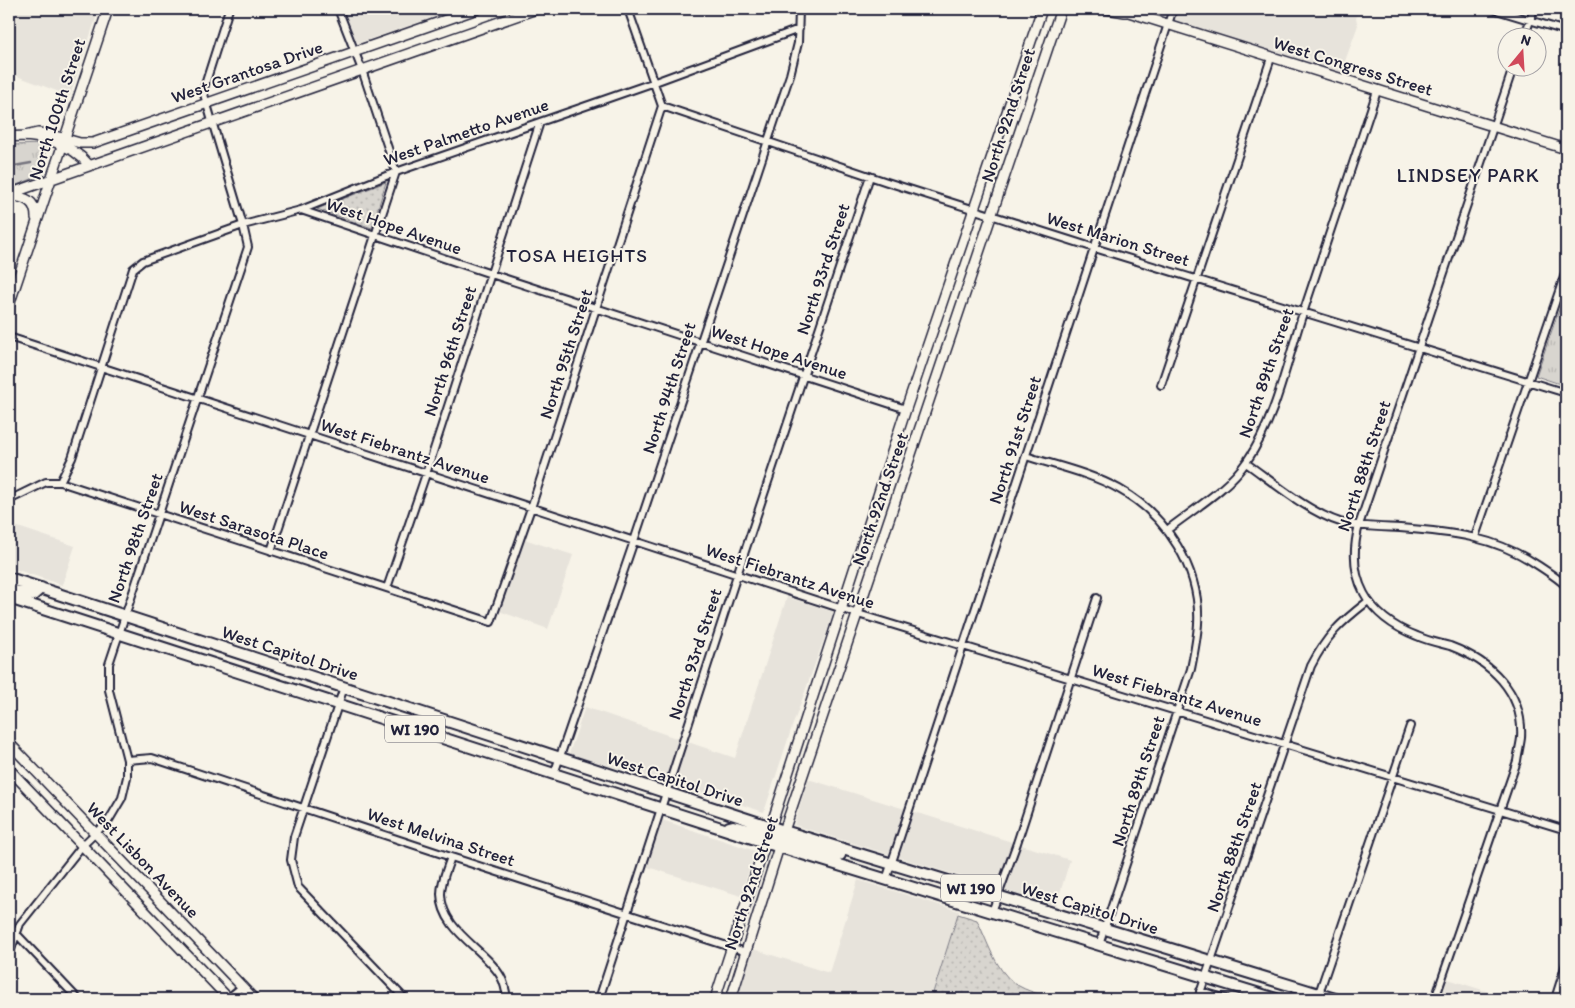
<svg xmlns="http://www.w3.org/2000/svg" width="1575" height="1008" viewBox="0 0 1575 1008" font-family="Itim,sans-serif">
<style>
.built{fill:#e7e3db}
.grass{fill:url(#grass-dots);stroke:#7d7c85}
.park{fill:url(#park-tufts);stroke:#7d7c85}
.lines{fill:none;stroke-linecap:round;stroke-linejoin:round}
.stream{stroke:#76747f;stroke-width:2.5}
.street-casing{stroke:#22223b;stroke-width:10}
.secondary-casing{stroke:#22223b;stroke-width:12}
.primary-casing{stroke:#22223b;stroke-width:14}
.street{stroke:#f7f3e8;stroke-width:6}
.secondary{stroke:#f7f3e8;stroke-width:9}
.primary{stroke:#f7f3e8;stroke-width:10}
.labels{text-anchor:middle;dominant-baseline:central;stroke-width:4;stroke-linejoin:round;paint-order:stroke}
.shield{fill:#f7f3e8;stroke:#62616f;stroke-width:1}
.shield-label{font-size:16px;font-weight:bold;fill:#22223b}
.street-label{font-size:18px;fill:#22223b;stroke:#f7f3e8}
.neighbourhood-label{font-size:19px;letter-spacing:1px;fill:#22223b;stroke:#f7f3e8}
.quarter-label{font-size:20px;letter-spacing:1px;fill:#22223b;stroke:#f7f3e8}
</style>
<defs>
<pattern id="grass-dots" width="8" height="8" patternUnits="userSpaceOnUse" patternTransform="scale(1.25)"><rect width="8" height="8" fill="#d8d5cf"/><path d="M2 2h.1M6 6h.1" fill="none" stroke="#b9b7b3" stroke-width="1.8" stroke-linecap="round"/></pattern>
<pattern id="park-tufts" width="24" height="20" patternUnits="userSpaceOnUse" patternTransform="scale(1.25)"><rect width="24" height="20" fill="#d8d5cf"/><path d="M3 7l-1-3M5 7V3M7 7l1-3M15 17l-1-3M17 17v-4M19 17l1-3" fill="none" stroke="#b9b7b3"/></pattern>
</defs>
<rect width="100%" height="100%" fill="#f7f3e8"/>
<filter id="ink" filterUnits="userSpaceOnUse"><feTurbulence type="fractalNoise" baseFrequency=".02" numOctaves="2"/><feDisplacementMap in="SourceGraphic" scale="10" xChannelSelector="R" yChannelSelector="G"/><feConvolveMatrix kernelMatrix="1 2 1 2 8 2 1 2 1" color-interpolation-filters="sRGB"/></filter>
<g filter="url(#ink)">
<path class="built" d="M9,9H99L70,96L9,73Z
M343,9H457L359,43L355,40Z
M1173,9H1359L1356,19L1358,25L1339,78L1167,24Z
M9,524L75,546L62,585L9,567Z
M524,539L573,555L548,629L499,611Z
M787,597L834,612L792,727L764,812L720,798L569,754L585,707L735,758Z
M808,779L1070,860L1056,906L794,825Z
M653,817L755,851L741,896L638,864Z
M858,880L959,911L931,999H737L753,949L829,973Z
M1448,979L1511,999H1441Z"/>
<path class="grass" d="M386,182L372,228L317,209Z
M958,914L977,920C987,940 995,969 1014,983C1027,992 1043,995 1057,999H931Z"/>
<path class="park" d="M48,144L37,177L9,188V145Z
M1566,290V386L1536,376Z"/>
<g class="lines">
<path class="stream" d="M9,167L31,163"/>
<g class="street-casing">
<path id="street" d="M1493,9L1566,31
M1524,38L1534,9
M662,106L887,182L1101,250L1566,393
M301,210L491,274L906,409
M9,337L858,614L1566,830
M1161,385L1271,58
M1026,456C1057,466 1090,473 1119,489C1166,515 1201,569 1198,624C1197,639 1194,654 1191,669L1099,945
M1246,463C1273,482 1308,512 1340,522C1359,527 1380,527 1400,528C1451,532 1495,536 1539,566C1548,572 1558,578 1566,586
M60,482L72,458L133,269L143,261L243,225L301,210L396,172L655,82L799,29
M9,500L46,482H60L491,622L531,508L662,106L628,9
M1167,530C1194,509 1228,489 1247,461C1276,419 1287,361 1303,313C1327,239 1353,165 1377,91
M1475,537L1566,271
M271,551L396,172L362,70L338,9
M387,588L426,474L540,122
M344,687L294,837L291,860L298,887L405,999
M127,760L152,758L451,857L746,952
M554,774L634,541L790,75L798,43L799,9
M451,857C447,869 441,881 441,894C442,932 485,948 501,977C505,984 506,991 507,999
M886,880L1173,9
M992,912L1017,843L1097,598
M9,926L78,999
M9,955L20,924L82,846L109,820L122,798L127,777V760L109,690V664L248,247L243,225L203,91L229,9
M1200,991L1227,999
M227,999L242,987
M599,999L737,575L870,176
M1198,999L1311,666C1327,635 1340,623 1367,602
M1317,999L1410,726
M1435,999L1517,761C1518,753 1520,746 1521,738C1524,692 1490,661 1450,646C1439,643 1428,641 1417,636C1367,617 1345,578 1359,525L1513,68
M1555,999L1566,964"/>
</g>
<g class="secondary-casing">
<path id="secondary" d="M1107,9L1125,12
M1119,9L1566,149
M25,136L38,133L48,134L80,143H93L477,9
M9,137C38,134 70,142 89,165
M9,194L536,9
M9,196C25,197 36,200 36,218
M9,305L108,9
M9,743L254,999
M9,769L229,999
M715,999L906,409L1042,9
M731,999L784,831L1061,9"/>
</g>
<g class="primary-casing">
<path id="primary" d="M9,578L784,831L1335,999
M9,590L33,595L41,588
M9,598L780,847L1276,999
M729,827L733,826L773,836L780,833
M769,842L782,840L840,855"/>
</g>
<use href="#street" class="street"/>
<use href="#secondary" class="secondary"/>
<use href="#primary" class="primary"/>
</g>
</g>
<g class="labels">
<g class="shield">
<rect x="385" y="715.5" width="60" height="27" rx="4"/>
<rect x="941" y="874.5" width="60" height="27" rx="4"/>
</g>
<g class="shield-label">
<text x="415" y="729">WI 190</text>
<text x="971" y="888">WI 190</text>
</g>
<g class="street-label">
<text transform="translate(1353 66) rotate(17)">West Congress Street</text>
<text transform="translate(247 72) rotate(-19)">West Grantosa Drive</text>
<text transform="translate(57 109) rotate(-72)">North 100th Street</text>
<text transform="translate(1008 115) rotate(-72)">North 92nd Street</text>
<text transform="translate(466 132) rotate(-19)">West Palmetto Avenue</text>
<text transform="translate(394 226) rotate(19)">West Hope Avenue</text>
<text transform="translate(1118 239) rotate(17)">West Marion Street</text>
<text transform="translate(823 269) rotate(-72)">North 93rd Street</text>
<text transform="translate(450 351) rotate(-72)">North 96th Street</text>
<text transform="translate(779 352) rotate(18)">West Hope Avenue</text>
<text transform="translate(566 354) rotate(-72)">North 95th Street</text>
<text transform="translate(1266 373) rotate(-71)">North 89th Street</text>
<text transform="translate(669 388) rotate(-72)">North 94th Street</text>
<text transform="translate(1015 440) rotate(-72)">North 91st Street</text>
<text transform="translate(405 451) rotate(18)">West Fiebrantz Avenue</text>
<text transform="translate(1364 466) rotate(-72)">North 88th Street</text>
<text transform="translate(880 499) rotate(-71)">North 92nd Street</text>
<text transform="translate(254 530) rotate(18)">West Sarasota Place</text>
<text transform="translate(135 538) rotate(-71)">North 98th Street</text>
<text transform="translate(790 576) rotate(18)">West Fiebrantz Avenue</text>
<text transform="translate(290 653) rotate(18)">West Capitol Drive</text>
<text transform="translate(695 654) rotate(-72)">North 93rd Street</text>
<text transform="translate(1177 695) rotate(17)">West Fiebrantz Avenue</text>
<text transform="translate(675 779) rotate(18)">West Capitol Drive</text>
<text transform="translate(1138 781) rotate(-72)">North 89th Street</text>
<text transform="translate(441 837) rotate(18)">West Melvina Street</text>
<text transform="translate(1234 847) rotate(-71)">North 88th Street</text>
<text transform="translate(143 860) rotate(46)">West Lisbon Avenue</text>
<text transform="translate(751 883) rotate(-72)">North 92nd Street</text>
<text transform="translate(1090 908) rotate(17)">West Capitol Drive</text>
</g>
<g class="neighbourhood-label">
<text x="577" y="255">TOSA HEIGHTS</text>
</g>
<g class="quarter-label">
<text x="1468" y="175">LINDSEY PARK</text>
</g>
</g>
<rect width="1575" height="1008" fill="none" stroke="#f7f3e8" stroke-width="30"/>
<rect x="15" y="15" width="1545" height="978" fill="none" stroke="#22223b" stroke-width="2" filter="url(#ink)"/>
<g transform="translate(1522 52) rotate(18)"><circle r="24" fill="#f7f3e8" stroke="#a29fa3"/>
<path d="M0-4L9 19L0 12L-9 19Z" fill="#d1495b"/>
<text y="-8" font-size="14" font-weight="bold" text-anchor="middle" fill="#22223b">N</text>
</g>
</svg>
